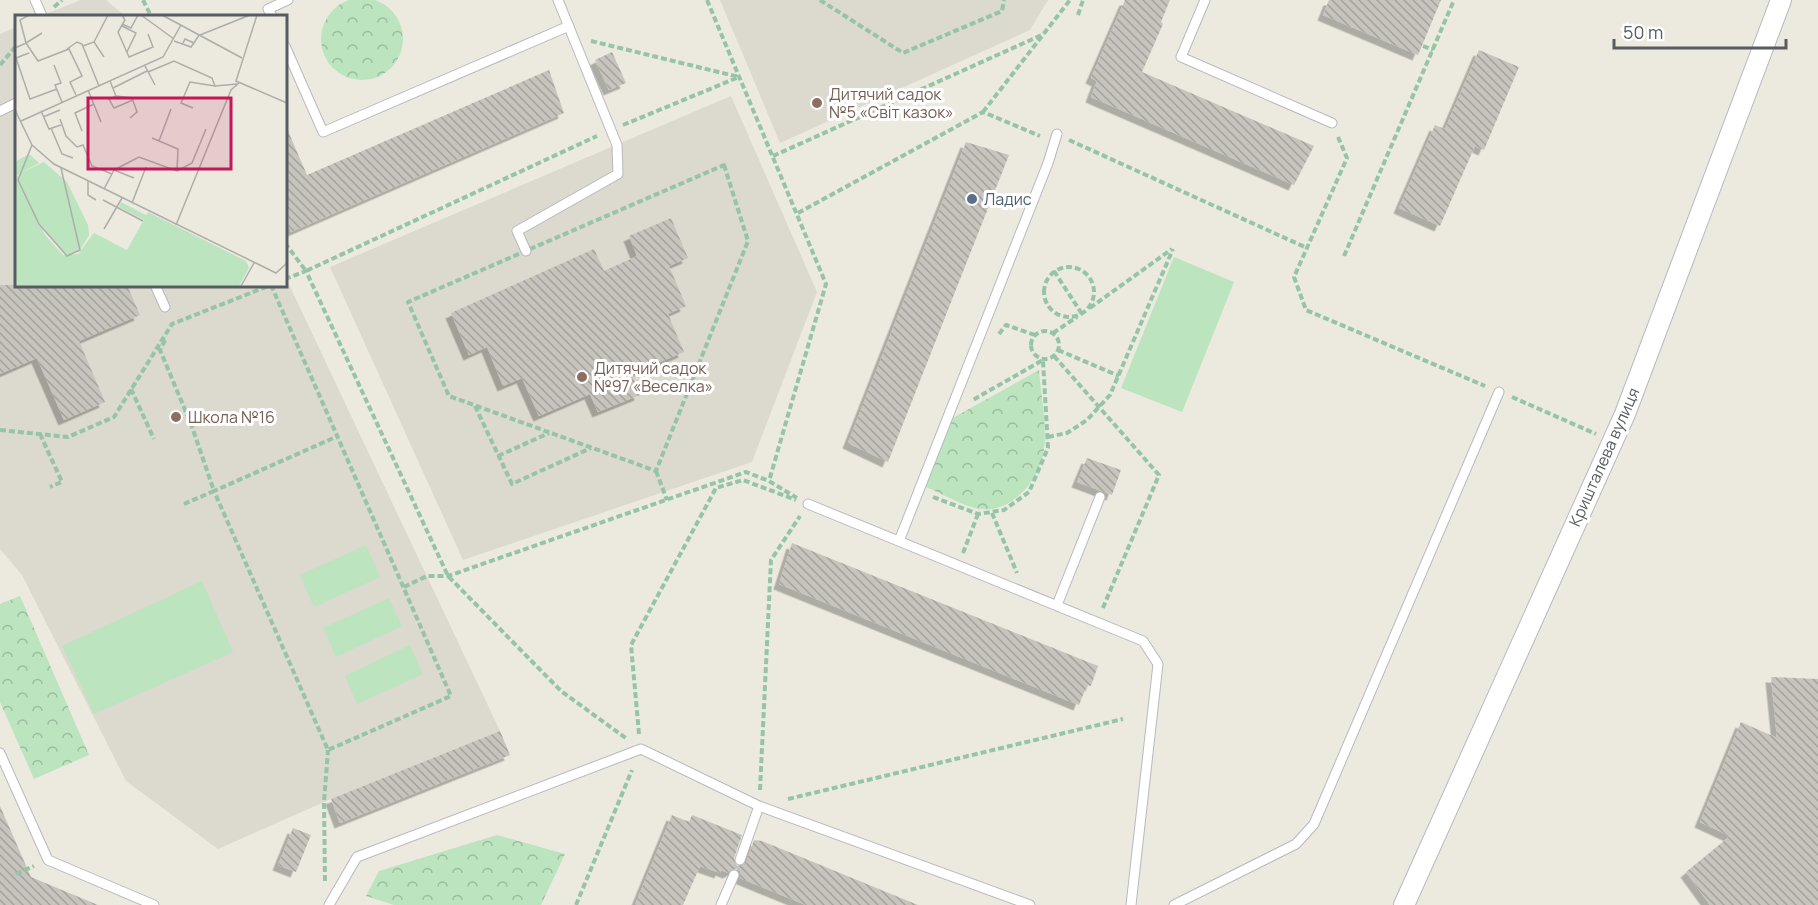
<svg xmlns="http://www.w3.org/2000/svg" width="1818" height="905" viewBox="0 0 1818 905" font-family="Manrope,sans-serif">
<style>
.education{fill:#dcd9ce}
.forest{fill:url(#forest-crowns)}
.garden{fill:#bbe4bf}
.building{fill:url(#building-back-hatch);filter:url(#shadow)}
.lines{fill:none;stroke-linecap:round;stroke-linejoin:round}
.lane-casing{stroke:#b7b9bf;stroke-width:11}
.street-casing{stroke:#b7b9bf;stroke-width:22}
.path{stroke:#95c4a7;stroke-width:4;stroke-dasharray:6 3;stroke-linecap:butt}
.lane{stroke:#fff;stroke-width:9}
.street{stroke:#fff;stroke-width:20}
.education-dot{fill:#8d6e63;stroke:#fff;stroke-width:2}
.service-dot{fill:#5c6f8a;stroke:#fff;stroke-width:2}
.labels{text-anchor:middle;dominant-baseline:central;stroke-width:6;stroke-linejoin:round;paint-order:stroke}
.education-label{font-size:16px;fill:#785e54;stroke:#fff;text-anchor:start}
.service-label{font-size:16px;fill:#4e5e75;stroke:#fff;text-anchor:start}
.street-label{font-size:16px;fill:#585b61;stroke:#fff}
.inset-road{fill:none;stroke:#adada9;stroke-width:1.5}
.view{fill:#c2185b;fill-opacity:0.15;stroke:#c2185b;stroke-width:3}
.inset-edge{fill:none;stroke:#585b61;stroke-width:3}
</style>
<defs>
<pattern id="forest-crowns" width="20" height="18" patternUnits="userSpaceOnUse" patternTransform="scale(1.5)"><rect width="20" height="18" fill="#bbe4bf"/><path d="M2 6a3 3 0 1 1 6 0M12 15a3 3 0 1 1 6 0" fill="none" stroke="#9bbc9f"/></pattern>
<pattern id="building-back-hatch" width="6" height="6" patternUnits="userSpaceOnUse" patternTransform="scale(1.5)"><rect width="6" height="6" fill="#c6c4bd"/><path d="M-1 5l2 2M0 0l6 6M5-1l2 2" fill="none" stroke="#a4a29d"/></pattern>
<filter id="shadow"><feDropShadow dx="-5.5" dy="5.5" stdDeviation="0" flood-color="#0004"/></filter>
</defs>
<rect width="100%" height="100%" fill="#eceadf"/>
<path class="education" d="M81,0H106L125,16H41Z
M720,0H1048L1030,30L780,143Z
M16,27V285H285V276L500,731L331,799L218,849L126,781L22,575L0,549V34Z
M731,96L817,292L752,462L463,560L330,267Z"/>
<path class="forest" d="M321 39a41 41 0 1 1 82 0a41 41 0 1 1-82 0Z
M1039,370C1041,395 1047,424 1044,449C1041,478 1012,514 980,509C962,506 941,493 924,486L951,419Z
M20,596L89,755L34,779L0,702V604Z
M497,835L565,854L541,905H394L366,896L379,871Z"/>
<path class="garden" d="M1174,257L1234,282L1182,412L1121,388Z
M366,545L380,577L314,607L300,575Z
M202,581L233,652L94,714L62,646Z
M389,598L402,626L336,657L323,628Z
M410,645L423,674L357,704L345,676Z"/>
<path class="building" d="M1125,0H1170L1161,22L1163,24L1142,72L1314,146L1294,185L1091,97L1097,81L1091,78Z
M1329,0H1441L1418,55L1323,15Z
M1479,50L1519,67L1484,150L1475,146L1440,226L1399,208L1435,125L1445,129Z
M612,52L626,83L609,90L595,60Z
M549,70L564,113L291,232L285,218V124L307,175Z
M966,142L1009,155L888,462L848,443Z
M671,218L688,258L669,266L686,306L668,314L684,352L632,374L640,395L598,412L590,394L539,416L522,378L503,386L487,347L469,355L451,313L594,249L604,271L637,256L629,236Z
M0,285H127L140,315L79,341L105,402L64,420L37,358L0,374Z
M1087,458L1121,470L1112,495L1077,482Z
M792,543L1098,666L1091,686L1087,685L1079,705L779,584Z
M1771,677L1818,679V905H1710L1686,872L1730,836L1700,822L1741,722L1777,738Z
M500,731L510,755L340,823L331,799Z
M0,806L31,877L98,905H0Z
M672,815L689,822L692,815L742,835L734,858L737,866L746,863L754,840L762,841L918,905H806L740,878V871L736,869L728,873L721,870L720,873L700,866L683,905H635Z
M293,828L311,835L296,872L278,865Z"/>
<g class="lines">
<g class="lane-casing">
<path id="lane" d="M35,0L42,16
M1205,0L1181,57L1332,123
M272,16L268,9L288,0
M285,46L323,132L569,26
M0,111L16,103
M526,251L517,231L618,174L617,145L558,0
M155,285L165,307
M808,504L1143,641L1158,664L1131,905
M899,541L1048,163L1057,134
M1057,605L1100,497
M0,753L48,860L154,905
M740,860L759,806
M329,905L357,857L641,749L759,806L1030,905
M721,905L734,875
M1174,905L1296,844L1314,824L1499,392"/>
</g>
<g class="street-casing">
<path id="street" d="M1404,905L1625,414L1781,0"/>
</g>
<path class="path" d="M143,0L151,16
M707,0L826,284L769,481
M820,0L903,53L1002,11L1004,0
M54,7L62,0
M1078,15L1083,0
M591,41L739,77
M1423,46L1433,50
M0,65L16,46
M983,112L1070,0
M623,125L739,77
M1338,137L1347,158L1294,277L1306,310L1485,386
M1069,140L1307,248
M773,156L1044,34
M724,165L748,241L656,471L449,396L408,302Z
M798,213L983,112L1040,136
M285,243L306,271L597,136
M1344,256L1454,0
M1044 292a25 25 0 1 1 50 0a25 25 0 1 1-50 0Z
M1054,271L1082,314
M285,279L306,271L448,576L561,691L627,739
M271,285L451,696L328,750L214,491L338,436
M1090,308L1172,249
M1031 345a14 14 0 1 1 28 0a14 14 0 1 1-28 0Z
M1053,333L1077,317
M999,334L1006,325L1035,335
M165,340L160,350L191,424L214,491L184,504
M1058,350L1119,376
M1054,356L1159,475L1102,610
M131,389L154,439
M1512,397L1596,434
M475,406L512,484L591,448
M0,430L68,437L114,417L172,324L271,285
M40,434L62,482L50,487
M1048,437L1067,433L1087,420L1110,395L1173,249
M498,456L549,433
M656,471L667,500
M933,497L978,514L1004,510L1029,492L1048,448L1043,360L971,401
M992,513L1017,573
M963,553L978,514
M404,587L427,576H448L746,472L769,481L797,498
M639,734L631,645L716,488L743,480L796,500
M760,790L771,560L800,516
M788,799L1123,719
M16,874L34,866
M325,881L324,802L328,750
M576,905L632,770"/>
<use href="#lane" class="lane"/>
<use href="#street" class="street"/>
</g>
<g class="education-dot">
<circle cx="817" cy="103" r="6"/>
<circle cx="582" cy="377" r="6"/>
<circle cx="176" cy="417" r="6"/>
</g>
<circle class="service-dot" cx="972" cy="199" r="6"/>
<g class="labels">
<g class="education-label">
<text x="829" y="94">Дитячий садок<tspan x="829" dy="18">№5 «Світ казок»</tspan></text>
<text x="594" y="368">Дитячий садок<tspan x="594" dy="18">№97 «Веселка»</tspan></text>
<text x="188" y="417">Школа №16</text>
</g>
<g class="service-label">
<text x="984" y="199">Ладис</text>
</g>
<g class="street-label">
<text transform="translate(1604 457) rotate(-66)">Кришталева вулиця</text>
</g>
</g>
<g transform="translate(15 15)">
<rect width="272" height="272" fill="#eceadf"/>
<path d="M14,139L24,148L2,160L30,220L48,240L63,239L79,218L112,235L133,197L231,246L234,253L224,271H0V147Z" fill="#bbe4bf"/>
<path d="M106,187L148,209L145,213L104,192ZM154,212L228,248L229,256L160,221Z" fill="#bbe4bf"/>
<path d="M29,147L52,167L73,210L74,220L65,235L52,241L23,206L3,163L4,159Z" fill="#bbe4bf"/>
<path class="inset-road" d="M14,0L5,5L11,28L27,18M107,0L110,5L103,17L114,42L138,32L133,19M126,0L159,24M147,0L227,43M242,0L221,66L272,88M107,9L116,13L123,0M107,11L121,18L112,37M185,20L235,0M159,26L176,32L179,28M79,27L89,42M168,28L170,24L179,28L184,20M68,31L79,27L93,0M0,33L11,28L23,46L54,34L67,61L55,67L61,80M52,34L62,27L67,29L84,71M14,38L1,43L15,84L42,74M39,50L46,68L40,70L47,87M130,51L140,70M133,57L159,46L197,63L200,71L175,67L166,88L178,93M95,66L101,81L117,83L122,97L115,103M200,71L222,69M98,73L132,56M73,75L86,107M101,81L94,84L99,93L118,85M0,95L17,130L39,149L261,258L272,248M26,96L34,114L46,110M28,102L45,95M45,104L51,121L62,132L68,130L77,151L97,159M6,106L148,42L166,10M36,113L47,139L58,143M67,116L60,98L79,89M144,126L156,94M17,130L3,165L24,209L52,241L65,235L46,153M99,155L124,142L162,156L163,134L137,123M162,156L177,148L191,114M73,166V180L81,185M89,174L99,155L119,163M88,185L128,206M117,188L131,152M161,210L216,75L224,68M89,214L107,183M226,271L239,248"/>
<path class="view" d="M73,83H216V154H73Z"/>
<rect width="272" height="272" class="inset-edge"/>
</g>
<path d="M1614 39v9h172v-9" fill="none" stroke="#585b61" stroke-width="3"/>
<text x="1623" y="39" font-size="18" fill="#585b61" stroke="#ffffff" stroke-width="4.5" paint-order="stroke">50 m</text>
</svg>
